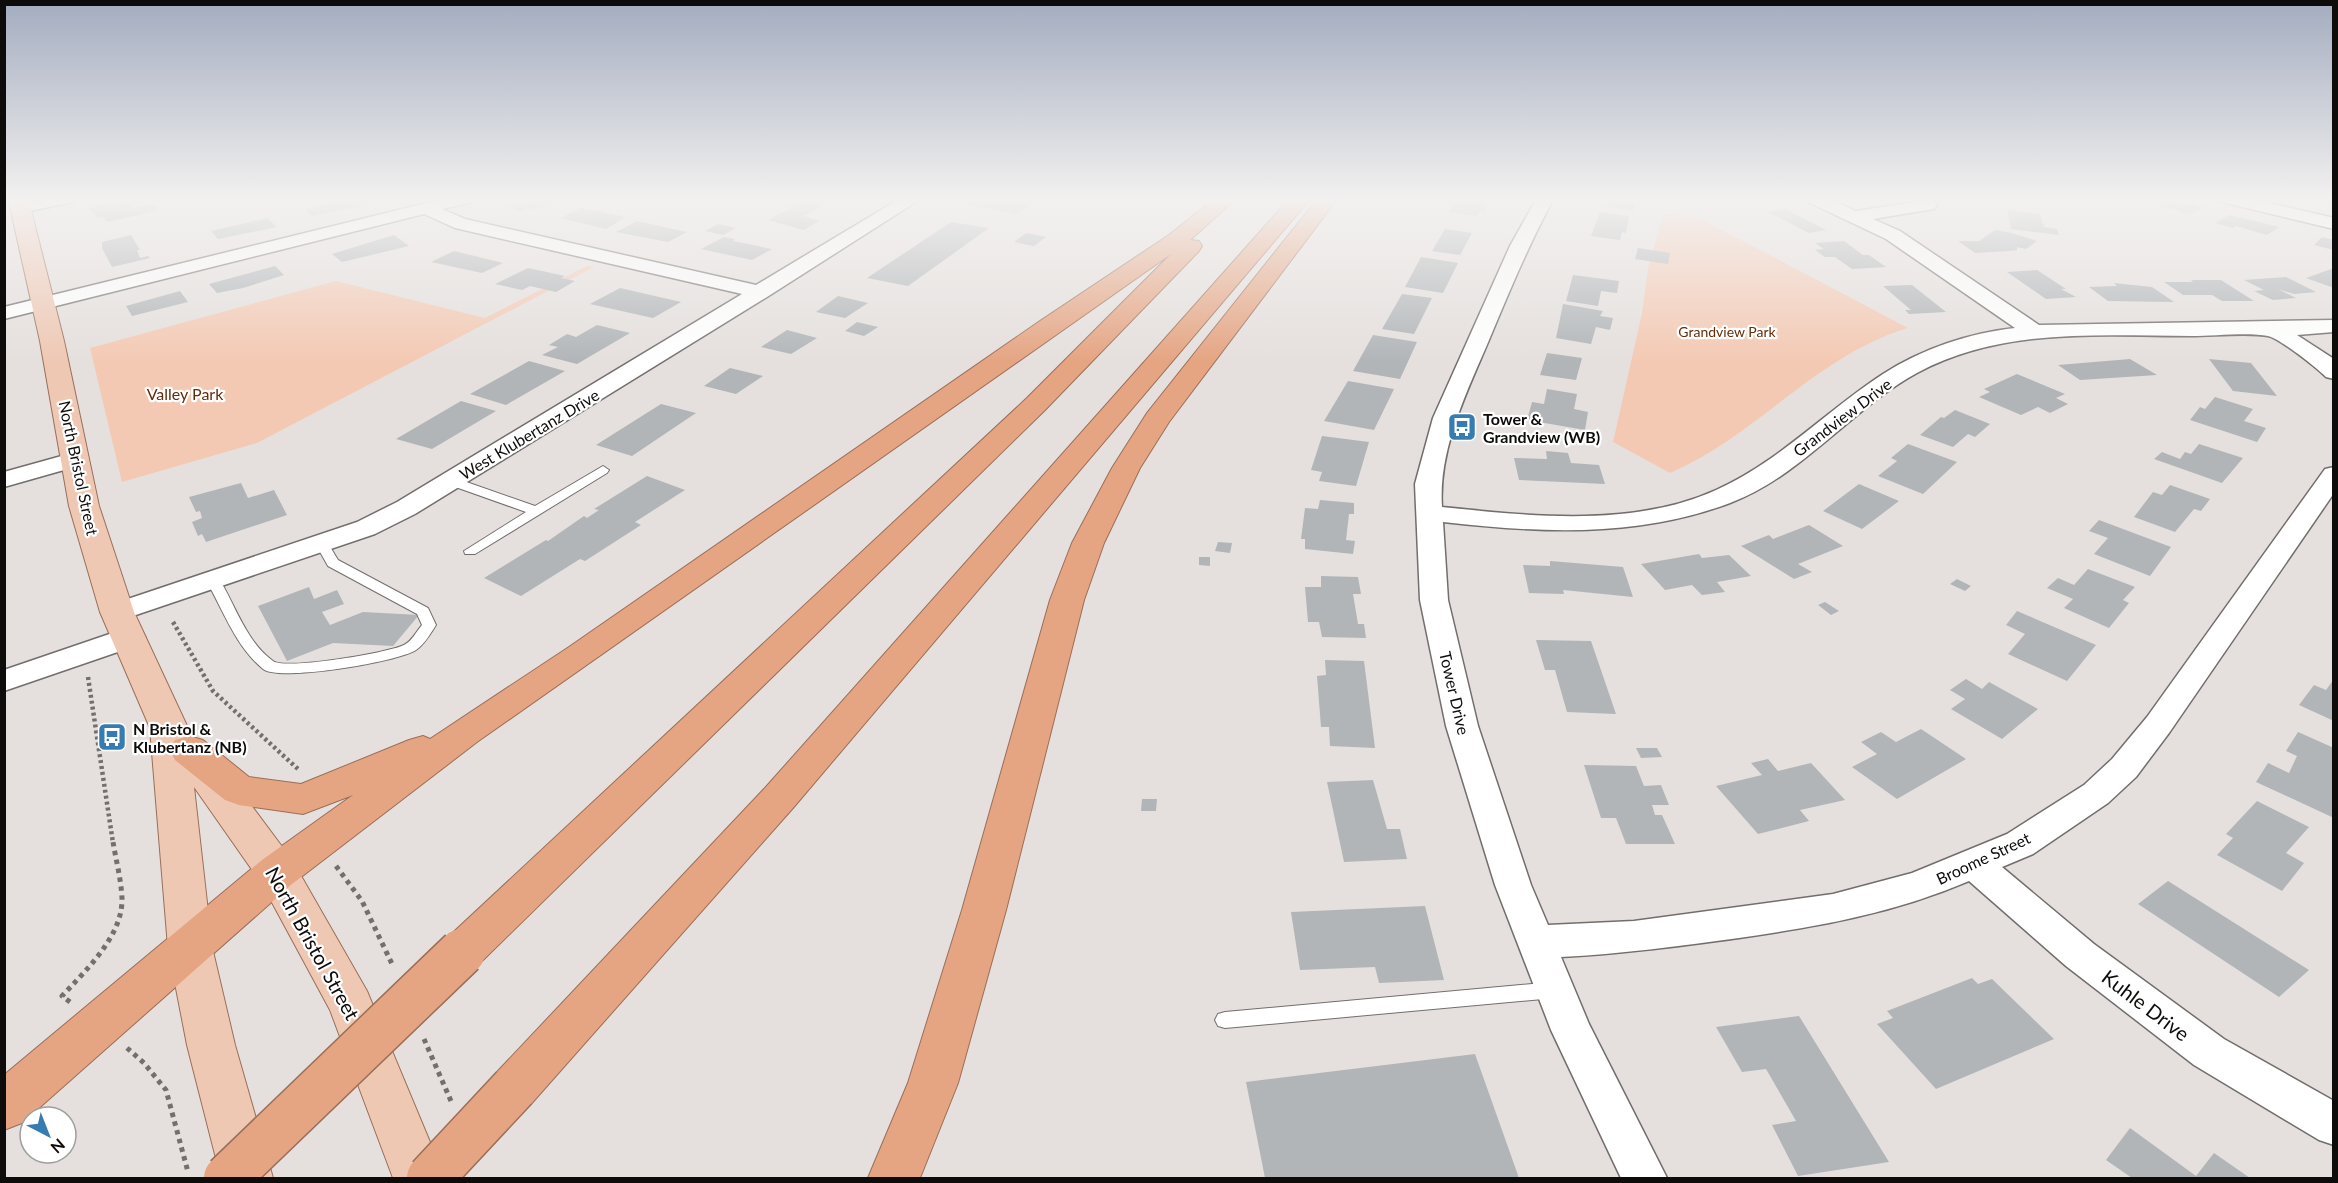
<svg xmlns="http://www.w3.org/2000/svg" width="2338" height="1183" viewBox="0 0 2338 1183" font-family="Lato,sans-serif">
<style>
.green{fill:#f4c9b3}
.building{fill:#b1b5b8}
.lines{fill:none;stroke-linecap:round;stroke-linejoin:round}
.lane-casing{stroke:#726e6c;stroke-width:2}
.street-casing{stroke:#726e6c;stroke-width:3}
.primary-casing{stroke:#996f58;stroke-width:2}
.highway-casing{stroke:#996f58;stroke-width:2}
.path-far1{stroke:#726f6d;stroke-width:4.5;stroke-dasharray:3 3;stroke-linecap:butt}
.path{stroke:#726f6d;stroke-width:5;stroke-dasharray:4.5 4.5;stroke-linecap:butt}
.lane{fill:#fff;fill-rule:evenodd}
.street{fill:#fff;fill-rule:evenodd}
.primary{fill:#efc8b4;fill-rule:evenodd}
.highway{fill:#e5a482;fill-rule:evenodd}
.highway-bridge-casing{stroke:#996f58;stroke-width:49;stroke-linecap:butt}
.highway-bridge{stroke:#e5a482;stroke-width:46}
.labels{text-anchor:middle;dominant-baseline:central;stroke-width:4.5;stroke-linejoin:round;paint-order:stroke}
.far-park-label{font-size:14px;fill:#622c09;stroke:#fff}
.park-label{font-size:16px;fill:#622c09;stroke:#fff}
.street-label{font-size:16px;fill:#0d0c0b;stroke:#fff}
.poi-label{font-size:16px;font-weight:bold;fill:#0d0c0b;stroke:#fff;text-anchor:start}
.near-street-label{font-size:20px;fill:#0d0c0b;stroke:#fff}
</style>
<rect width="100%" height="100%" fill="#e5e0de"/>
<path class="green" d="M1663,214L1701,219L1908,328C1815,356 1757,436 1670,473L1613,442L1642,313L1648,268Z
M587,266L594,267L257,443L122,482L90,348L336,281L485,318Z"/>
<path class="building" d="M327,198H370L377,203L312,216L305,210L333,203Z
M538,198H572L532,210L529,208L519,211L510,205Z
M807,198H830L819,204L824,205L804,216L819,221L804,230L768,220L793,207L787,206Z
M973,198H1041L1016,214L964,204Z
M1458,198H1488L1485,202H1489L1484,212L1480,211L1477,216L1449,212Z
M1603,198H1642L1640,203L1636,202L1633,211L1606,207L1609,200Z
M1718,198H1757L1746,204Z
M1988,198H2040L2041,199L2005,205Z
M2135,198H2167L2203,208L2189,214Z
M126,200L133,208L153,203L160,210L107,222L102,217L98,218L90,208Z
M581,208L626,217L606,229L561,218Z
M1785,209L1826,230L1809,233L1768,212Z
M2007,210L2040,214L2044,227L2057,229L2059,235L2011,229Z
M1600,212L1629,216L1626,233L1622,232L1620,240L1591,236Z
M2229,215L2247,219L2279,227L2267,235L2236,226L2233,228L2215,223Z
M267,218L277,227L218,239L211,231Z
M637,221L687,232L668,242L616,232Z
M951,222L989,228L908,286L867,278Z
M718,224L736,228L723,235L705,231Z
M1445,229L1472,233L1460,255L1432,251Z
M1995,230L2012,233L2037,241L2026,249L2017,247V250L2008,251L1975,253L1958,241H1979Z
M1026,233L1046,237L1034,246L1014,242Z
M131,235L140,250H137L140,258L148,256L150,258L112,267L102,248V242Z
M394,235L409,246L342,262L332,254Z
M724,237L735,239L733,241L772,249L752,260L701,249Z
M2322,237L2334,240V250L2314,245Z
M1844,241L1863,255H1869L1886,267L1852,269L1835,257H1825L1815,250L1824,249L1815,243Z
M1638,248L1670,253L1668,264L1635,259Z
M454,251L491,260L503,263L482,273L431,262Z
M1421,257L1458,263L1443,293L1405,287Z
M275,266L284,275L243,288L217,293L209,284Z
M528,268L565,276L561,278L575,281L556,292L530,286L522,290L495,284Z
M2334,268V288L2306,278Z
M2037,270L2066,289H2061L2076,297L2046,299L2007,272Z
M1573,275L1619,281L1617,293L1601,291L1598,306L1566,301Z
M2286,277L2316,292L2294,294L2278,289L2296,298L2273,300L2254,291L2264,290L2244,280Z
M2191,280H2221L2254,301H2222L2212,295H2183L2164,282H2193Z
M2114,283L2152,287L2174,302L2108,301L2089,287L2117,286Z
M1912,285L1946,312L1909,314L1905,310H1911L1883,286Z
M620,288L681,302L653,318L590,304Z
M180,291L188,302L132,316L126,306Z
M1402,294L1432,298L1414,334L1382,329Z
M838,296L868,303L845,318L816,312Z
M1563,304L1603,311L1600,316L1613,318L1610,330L1596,327L1591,344L1556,338Z
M857,322L878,327L864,336L845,331Z
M597,325L630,333L577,364L542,355L558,347L549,345L567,334L576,337Z
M787,330L817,338L791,354L761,347Z
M1373,335L1417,342L1400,379L1353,371Z
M1547,353L1582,358L1576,380L1540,375Z
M2130,359L2157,375L2080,380L2058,365Z
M2209,359L2251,363L2277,396L2233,391Z
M529,361L565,371L506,405L470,394Z
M730,368L763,376L736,394L704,386Z
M2017,374L2065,394L2056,398L2068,404L2050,413L2038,407L2021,415L1979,397L1990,392L1984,389Z
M1348,381L1394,389L1374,430L1324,421Z
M1547,389L1577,394L1574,409L1588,412L1585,430L1527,420L1532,402L1544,404Z
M2215,397L2253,409L2244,421L2266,428L2257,442L2190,420L2200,407L2205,409Z
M461,401L496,411L432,449L396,439Z
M661,404L696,413L632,456L596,445Z
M1955,410L1990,424L1975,437L1968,434L1953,447L1920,435L1941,417L1944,418Z
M1322,436L1369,442L1356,486L1319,481L1322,472L1311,470Z
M1908,444L1957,462L1923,494L1878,476L1897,461L1891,458Z
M2199,444L2243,458L2222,483L2154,459L2162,452L2180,459L2185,452L2191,454Z
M1546,451L1568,453L1571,463L1599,465L1605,484L1519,480L1514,458L1547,459Z
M647,476L685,490L635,522L641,525L585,561L580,559L521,596L484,578L546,540L548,541L584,516L587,518L599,510L594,509Z
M241,483L248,498L274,490L287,515L206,542L202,534L198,536L192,522L202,518L200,511L196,512L189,497Z
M1859,484L1899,501L1862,529L1823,511Z
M2170,485L2210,499L2201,511L2194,509L2175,532L2134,517L2153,492L2162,495Z
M1320,500L1354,503V514H1349L1346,540L1355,541L1353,554L1305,549V539H1301L1305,508L1318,509Z
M2099,520L2171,547L2150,576L2094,554L2108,538L2089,531Z
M1809,525L1843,546L1798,564L1812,572L1794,579L1741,546L1769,535L1773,539Z
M1218,542L1232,543L1230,553L1215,551Z
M1699,554L1702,558L1729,555L1751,576L1717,582L1725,592L1702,595L1692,585L1665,590L1641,564Z
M1199,557H1210V566L1199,565Z
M1550,561L1623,567L1633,597L1563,590L1564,594L1529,593L1523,565L1550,566Z
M2088,569L2135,587L2123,600L2129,603L2109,628L2064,608L2073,599L2047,588L2058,578L2074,585Z
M1321,576L1358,577L1361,594H1353L1358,624H1364L1366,638L1322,637L1319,622H1308L1305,587H1321Z
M1957,579L1971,586L1965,591L1950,584Z
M309,587L314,599L337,590L344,604L322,612L330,625L363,612L419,615L393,646L333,643L287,661L258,606Z
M1825,602L1839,611L1831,615L1818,605Z
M2017,611L2096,645L2067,681L2008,654L2025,634L2006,625Z
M1536,640L1591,641L1616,714L1567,712L1555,670H1545Z
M1325,660L1364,661L1375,748L1330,746L1329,727H1321L1317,676L1326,675Z
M1966,679L1982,689L1989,682L2038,709L2002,739L1951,709L1965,699L1950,690Z
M2334,679V721L2299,705L2314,685L2326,690Z
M1921,729L1966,759L1897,799L1852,767L1877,754L1861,742L1881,732L1896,742Z
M2298,732L2334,748V818L2256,782L2268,763L2289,773L2297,756L2286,751Z
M1636,748H1657L1662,757L1641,758Z
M1768,759L1778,771L1811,763L1845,800L1800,810L1809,821L1758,834L1716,786L1762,775L1751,763Z
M1584,765L1636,766L1644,786L1661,785L1669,805H1652L1655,815H1662L1675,844H1626L1616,818H1601Z
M1373,780L1387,829H1400L1407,859L1344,862L1327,782Z
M1142,799H1157L1156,811H1141Z
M2257,801L2309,827L2286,853L2304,863L2282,891L2217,855L2233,838L2226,834Z
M2168,881L2309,970L2279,997L2138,904Z
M1425,906L1444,980L1379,983L1375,967L1300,970L1291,912Z
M1972,978L1978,984L1992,979L2054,1039L1936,1089L1877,1024L1893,1018L1887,1011Z
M1799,1016L1889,1162L1798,1176L1772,1125L1796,1121L1766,1069L1742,1072L1716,1027Z
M1475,1054L1519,1178H1265L1246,1082Z
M2130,1128L2196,1176L2214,1153L2250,1178H2132L2106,1160Z"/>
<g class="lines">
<g class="lane-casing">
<path id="lane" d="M603,466L609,470L607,473L475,554H465L464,551L526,512L447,484L445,481L447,478H455L535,506Z
M321,539L326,540L338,560L428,608L436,625C431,633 424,645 416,650C398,662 279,682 263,669C236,647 223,610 206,580L208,577H218C235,604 246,642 273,661C285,670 388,653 404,645C412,641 416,632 422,625L417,614L328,566L315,543Z
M1554,982L1561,984L1563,990L1561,996L1554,998L1225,1028L1218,1026L1215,1020L1218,1014L1225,1012Z"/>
</g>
<g class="street-casing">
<path id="street" d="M44,198H76L73,202L20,213L11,208L14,204Z
M447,198H474L472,202L442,209L465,219L756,285L901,198H922L767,297L415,514L375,534L127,618L117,621L107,618L102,612L107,606L357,522L397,502L742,294L455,228L424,214L4,319V307Z
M1537,198H1554C1529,244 1509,292 1489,340C1467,392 1438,449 1442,507C1530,516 1632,528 1716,490C1779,462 1826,411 1883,374C1922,349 1969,333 2015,328L1886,239L1808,202L1806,198H1827L1856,211L1928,200L1934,201L1937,205L1934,209L1873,219L1900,231L2039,325L2334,320V332L2297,335L2334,359V379L2326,377C2317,368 2279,338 2268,336C2249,332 2213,336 2192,336C2099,336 2002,327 1917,373C1851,409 1802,476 1730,503C1637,538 1540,533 1443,522L1448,600L1478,726L1531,885L1548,925L1634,921L1833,894L1912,873L2007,834L2084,785L2112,759L2147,717L2325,469L2334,467V493L2169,733L2136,777L2108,803L2033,854L2002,867L2094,944L2224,1039L2334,1101V1145L2319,1140L2194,1065L2066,966L1969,881C1891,914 1821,926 1739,938C1679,946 1621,954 1561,957L1589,1024L1667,1178H1621L1551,1030L1495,885L1446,726L1420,600L1415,484L1433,418L1510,246Z
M2219,198H2248L2334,218V229L2222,202Z
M76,452L85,454L88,459L85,464L4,487V472Z
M130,627L141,630L145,637L141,644L4,691V670Z"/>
</g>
<g class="primary-casing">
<path id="primary" d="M8,198H28L64,341L99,506L134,612L188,728L190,753L199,750L213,754L292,860L367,991L445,1178H393L330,1010L262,884L194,787L212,947L235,1045L273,1178H221L187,1045L168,947L150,728L100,612L69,506L40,341Z"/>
</g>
<g class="highway-casing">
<path id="highway" d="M1215,198H1237L1190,240L1199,241L1202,246L1199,251L1045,410L478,965L462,971L446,965L440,952L446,939L1027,398L1171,254L477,742L292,884L22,1123L4,1130V1075L262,860L353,795L303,814L239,805L225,800L175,760L170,750L175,740L189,736L203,740L249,777L301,784L409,740L423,736L430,739L569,647L1040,321L1169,235Z
M1290,198H1311L793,808L531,1104L514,1111L497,1104L489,1088L497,1072L765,788Z
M1318,198H1338L1169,422L1140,468L1104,543L1084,600L1006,910L958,1083L920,1178H868L908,1083L962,910L1050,600L1072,543L1112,468L1147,413Z"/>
</g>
<path class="path-far1" d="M173,622L213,691L299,770
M88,677L113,843"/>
<path class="path" d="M336,866L362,901L393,966
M70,1002L62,996C86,970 123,936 122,898C121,879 116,860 113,842
M424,1039L451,1101
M127,1048L144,1063L166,1090L188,1172"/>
<use href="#lane" class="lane"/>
<use href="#street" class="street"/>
<use href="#primary" class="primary"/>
<use href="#highway" class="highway"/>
<g class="highway-bridge-casing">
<path id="highway-bridge" d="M227,1178L462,952
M430,1178L514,1088"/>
</g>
<use href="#highway-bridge" class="highway-bridge"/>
</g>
<linearGradient id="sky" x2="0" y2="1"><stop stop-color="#a3acbf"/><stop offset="0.55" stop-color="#f3f1f0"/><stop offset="1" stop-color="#f3f1f0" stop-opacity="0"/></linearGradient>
<rect width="2338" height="363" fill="url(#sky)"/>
<defs>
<g id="bus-square" transform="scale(1.5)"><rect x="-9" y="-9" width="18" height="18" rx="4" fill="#367cb1" stroke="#fff"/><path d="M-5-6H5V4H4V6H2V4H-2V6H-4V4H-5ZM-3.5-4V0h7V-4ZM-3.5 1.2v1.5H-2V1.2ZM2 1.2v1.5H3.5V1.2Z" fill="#fff"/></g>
</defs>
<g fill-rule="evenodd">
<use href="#bus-square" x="1462" y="427"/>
<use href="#bus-square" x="112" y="737"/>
</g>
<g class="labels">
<g class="far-park-label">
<text x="1727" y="331">Grandview Park</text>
</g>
<g class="park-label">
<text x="185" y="393">Valley Park</text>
</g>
<g class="street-label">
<text transform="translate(1842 417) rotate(-37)">Grandview Drive</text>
<text transform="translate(529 434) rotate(-31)">West Klubertanz Drive</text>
<text transform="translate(79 468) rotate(78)">North Bristol Street</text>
<text transform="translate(1455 693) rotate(77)">Tower Drive</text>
<text transform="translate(1983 858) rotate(-25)">Broome Street</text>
</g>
<g class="poi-label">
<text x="1483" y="418">Tower &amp;<tspan x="1483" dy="18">Grandview (WB)</tspan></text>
<text x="133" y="728">N Bristol &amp;<tspan x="133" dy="18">Klubertanz (NB)</tspan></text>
</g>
<g class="near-street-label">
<text transform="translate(313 943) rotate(61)">North Bristol Street</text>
<text transform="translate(2146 1005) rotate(37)">Kuhle Drive</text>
</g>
</g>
<rect width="2338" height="1183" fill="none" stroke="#0d0c0b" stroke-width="12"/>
<g transform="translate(48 1135) rotate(138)"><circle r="28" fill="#ffffff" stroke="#9e9e9d" stroke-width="1.5"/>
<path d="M0-4.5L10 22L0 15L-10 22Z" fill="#367cb1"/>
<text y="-9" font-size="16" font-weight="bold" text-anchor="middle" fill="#0d0c0b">N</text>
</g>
</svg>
